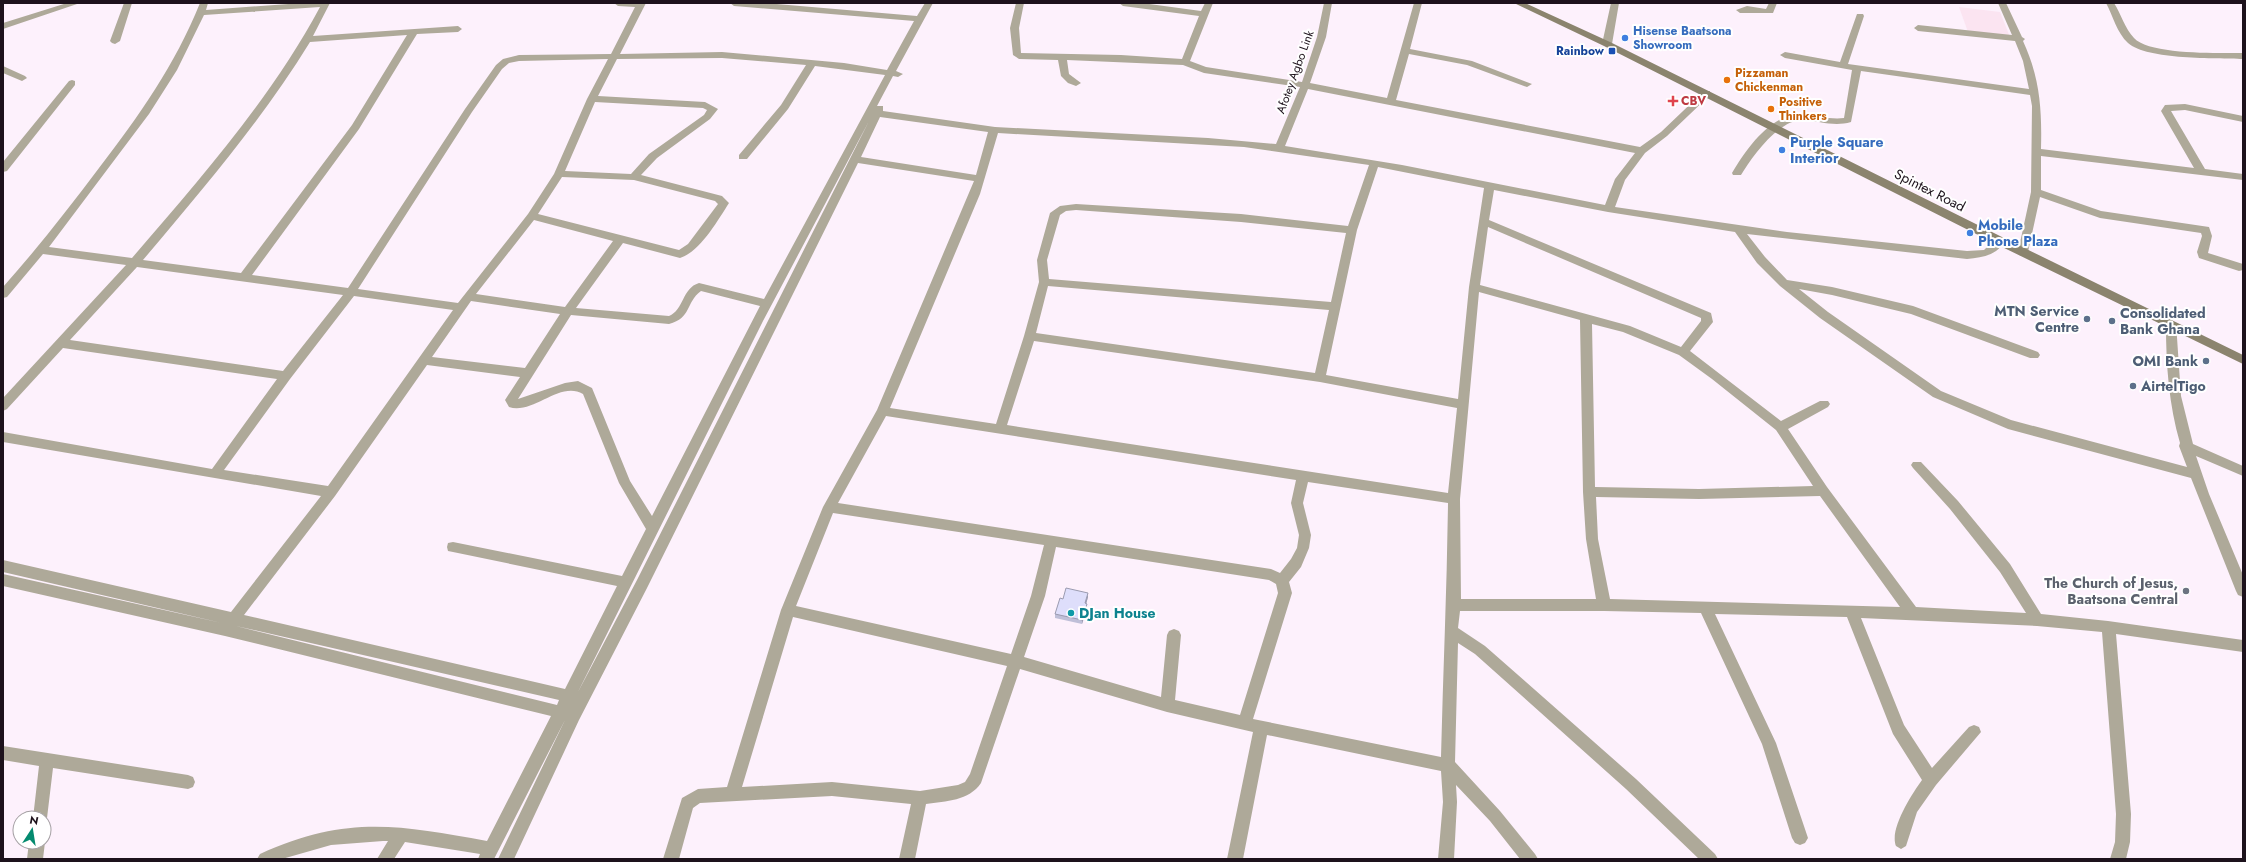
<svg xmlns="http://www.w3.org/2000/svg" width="2246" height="862" viewBox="0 0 2246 862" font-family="Jost,sans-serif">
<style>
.education{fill:#fbe4f1}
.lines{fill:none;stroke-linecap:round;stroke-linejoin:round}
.street{fill:#aea999;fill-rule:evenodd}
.secondary{fill:#8b846e;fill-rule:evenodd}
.wall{fill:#bfbfd8}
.shaded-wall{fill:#9b9bb0}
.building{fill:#dedefb;stroke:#9b9bb0}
.shop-dot{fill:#3f7fe0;stroke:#fff;stroke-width:1.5}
.transit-dot{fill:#1a4fb4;stroke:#fff;stroke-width:1.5}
.food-dot{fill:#e8710a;stroke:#fff;stroke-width:1.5}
.health-dot{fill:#e0444e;stroke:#fff;stroke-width:1.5}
.service-dot{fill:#5c6f8a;stroke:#fff;stroke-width:1.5}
.worship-dot{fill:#6b7280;stroke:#fff;stroke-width:1.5}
.culture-dot{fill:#0f9aa8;stroke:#fff;stroke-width:1.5}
.labels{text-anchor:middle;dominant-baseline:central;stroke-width:4;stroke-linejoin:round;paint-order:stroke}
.far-shop-label{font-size:12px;font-weight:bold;fill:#366cbe;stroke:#fff;text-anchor:start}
.far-transit-label{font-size:12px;font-weight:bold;fill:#164399;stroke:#fff;text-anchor:end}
.far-street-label{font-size:12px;fill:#1d121c;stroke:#fff}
.far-food-label{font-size:12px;font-weight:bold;fill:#c56008;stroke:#fff;text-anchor:start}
.far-health-label{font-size:12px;font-weight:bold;fill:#be3a42;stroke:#fff;text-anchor:start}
.shop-label{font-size:14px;font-weight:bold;fill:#366cbe;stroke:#fff;text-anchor:start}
.street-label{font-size:14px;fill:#1d121c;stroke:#fff}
.service-label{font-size:14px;font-weight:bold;fill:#4e5e75;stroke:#fff;text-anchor:end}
.worship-label{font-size:14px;font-weight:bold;fill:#5b616d;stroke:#fff;text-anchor:end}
.culture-label{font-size:14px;font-weight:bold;fill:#0d838f;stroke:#fff;text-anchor:start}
</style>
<rect width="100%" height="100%" fill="#fdf1fc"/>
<path class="education" d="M1959,7L2000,12L2010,37L1968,32Z"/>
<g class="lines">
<path class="street" d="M67,3H80L3,29V23Z
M124,3H132L120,41L115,44L112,43L110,41Z
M200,3H208L206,10L302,3H330L313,36L458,26L462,29L458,32L417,34L359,129L252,275L348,288L465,109L496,65L503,59L519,55L611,54L635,7L618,6L614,3H646L620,54L722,52L844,63L887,70L914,21L734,6L730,3H765L917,16L925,3H933L896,71L903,74L898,77L893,76L877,106H883V111L995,127L1208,138L1276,144L1300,87L1204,73L1183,65L1067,60L1069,74L1081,83L1076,86L1068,83L1061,76L1058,60L1019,59L1013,55L1010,28L1016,3H1024L1019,28L1021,53L1121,55L1182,59L1199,16L1123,6L1119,3H1142L1201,11L1205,3H1213L1190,61L1206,67L1302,82L1317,37L1324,3H1332L1326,37L1310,83L1387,98L1414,3H1422L1410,49L1472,61L1532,84L1527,87L1467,65L1409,54L1396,100L1640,147L1661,132L1704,91H1710V95L1667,136L1645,153L1625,180L1615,207L1787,232L1967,251L1984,250L1996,238H2004L2005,241C1996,256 1983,257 1967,259L1747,234L1765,257L1787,280L1832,287L1913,306L2038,352L2040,355L2038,358H2030L1911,314L1832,295L1799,289L1828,312L1941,391L2011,420L2187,467L2179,446L2180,443C2169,405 2166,366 2166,326L2172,322L2176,323L2181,396L2193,444L2243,466V476L2196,456L2209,494L2243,575V597L2238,595L2236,591L2191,478L2008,429L1933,397L1820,318L1780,286L1757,263L1735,232L1608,212L1494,190L1489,220L1711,313L1713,322L1690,351L1781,421L1820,401H1828L1830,404L1828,407L1788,429L1827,487L1916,607L2026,613L2000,572L1950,509L1913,468L1911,465L1913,462H1921L1958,501L2010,564L2041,614L2108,621L2243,640V652L2116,634L2131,814L2130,842L2126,859H2110L2115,842L2116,814L2102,632L2037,626L1861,618L1904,725L1932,768L1969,727L1974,725L1979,727L1981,732L1936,785L1917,812L1906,846L1901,849L1896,846C1889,829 1912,794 1922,780L1893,734L1847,617L1715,614L1776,743L1808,838L1805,843L1800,845L1795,843L1792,838L1762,744L1701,613L1604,611H1460L1458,628L1485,646L1636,779L1715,854L1718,859H1699L1626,789L1475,654L1458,643L1455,762L1500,811L1535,854L1538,859H1520L1490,821L1456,785L1457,802L1454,859H1438L1443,802L1441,771L1267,735L1243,859H1227L1253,732L1167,712L1020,669L981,783C969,801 946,801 926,804L915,859H899L911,804L832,796L700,803L693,808L679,859H663L682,798L698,789L727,787L781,610L823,507L877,410L974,181L858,163L647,588L579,720L514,859H498L565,720L494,859H478L480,854L405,842L394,859H377L388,841H383L331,845L282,859H257L260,854C346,815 398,825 487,841L551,716L225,636L3,586V574L222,623L3,572V560L231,612L321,496L3,442V432L212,469L277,379L63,348L7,409L3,411V398L126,265L43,254L7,297L3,298V287C37,249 68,209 99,168C139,116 175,65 200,3ZM320,7C270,100 200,179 132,258L49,247L149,114L177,70L204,15ZM407,35L352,125L241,273L143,260C202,190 262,120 310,42ZM722,58L806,65L781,105L739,155V159H747L788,109L815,66L885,75L764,299L699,283C682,288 684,310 669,316L576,308L623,243L680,258C700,252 718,220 729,203L722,196L641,175L657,158L710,119L718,109L705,102L598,96L617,59ZM608,59L587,99L554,174L528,214L458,303L358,289L472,112L502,69L509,63L519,61ZM1308,89L1635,153L1615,179L1605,205L1402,165L1285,146ZM595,102L703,108L707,110L704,115L649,154L631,174L565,171ZM880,117L988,132L976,175L861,157ZM869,121L637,580L578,692L763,321ZM998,133L1244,147L1369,165L1348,226L1241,214L1076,204L1060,206L1050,213L1037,260L1039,282L1024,336L996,424L890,408L980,194ZM1378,167L1484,188L1469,287L1458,399L1326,375L1357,230ZM562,177L634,180L715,201L718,204L688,244L679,250L538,214ZM1076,210L1241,222L1346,233L1331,302L1049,279L1047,260L1060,215L1066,211ZM534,220L613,241L565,307L476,294ZM1488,227L1701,318V321L1681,347L1630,326L1480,285ZM137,267L343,295L283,371L70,340ZM1048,286L1329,310L1315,373L1036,333ZM701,291L760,306L652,516L630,481L592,388L578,381L565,383L518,399L571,315L669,324C692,318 685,303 701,291ZM1479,292L1580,320L1583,492L1586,539L1596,599H1461L1460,499ZM354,296L453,310L328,486L224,470L290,379ZM471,301L560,314L525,368L432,357ZM1592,324L1623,332L1679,355L1712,379L1776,430L1813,486L1699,489L1595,487ZM1034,341L1320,382L1457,408L1448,493L1007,425ZM427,365L520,377L505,400L509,407C533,415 560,380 583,394L619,483L646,529L622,576L453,542L448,543L447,547L448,551L453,552L617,586L565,689L244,615L335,496ZM886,416L1296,480L1291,503L1299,535L1297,548L1291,559L1280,573L1271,569L838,503ZM1308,482L1448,503C1447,588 1443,672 1441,757L1253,719L1292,593L1289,582L1301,567L1309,548L1311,535L1303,503ZM1820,496L1900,607L1610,599L1598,539L1596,497L1699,499ZM833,513L1044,545L1031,596L1011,654L796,606ZM1056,547L1269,580L1276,584L1278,593L1240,715L1175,700L1181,635L1179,631L1174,629L1169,631L1167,635L1161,697L1024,657L1045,596ZM793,617L1007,666L970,774L965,782L958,785L920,791L832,782L742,787ZM236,626L559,700L557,705Z
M1611,3H1619L1612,44L1607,47L1602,44Z
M1769,3H1777L1773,13H1740L1736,10L1747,6L1766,9Z
M1998,3H2006L2022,37L2025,39L2023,41C2040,78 2042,109 2041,149L2194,168L2161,111L2165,105L2185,104L2243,116V122L2185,110L2171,111L2205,169L2243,174V180L2041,156V190L2101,211L2209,227L2212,236L2208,253L2243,264V270L2239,271L2199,258L2197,252L2202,236L2201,233L2100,218L2040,197L2028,252L2023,256L2019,255L2018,252L2031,192L2032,106L2030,95L1861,71L1851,122C1834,127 1820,121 1803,120C1779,119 1752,157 1741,175H1733L1732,173C1746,149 1772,112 1803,114C1817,115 1830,120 1844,118L1852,70L1785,58L1780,55L1785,52L1840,62L1857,14H1863L1864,16L1848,64L2029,89L2023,61L2015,41L1918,31L1914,28L1918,25L2012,35Z
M2106,3H2114C2121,14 2125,29 2134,38C2149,55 2220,53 2243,53V59C2217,58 2147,60 2128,43C2117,33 2113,16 2106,3Z
M3,66L25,76L27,78L22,81L3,73Z
M72,80L75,81V85L7,171L3,172V162L69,81Z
M3,746L188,775L193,777L195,782L193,787L188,789L53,768L47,818L44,824V818H33L39,766L3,760Z
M44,841L45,842L43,859H27L29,842Z"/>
<path class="secondary" d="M1514,3H1525L1610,42L2004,238L2243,355V364L1996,244L1604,46Z"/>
</g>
<path class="wall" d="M1088,597L1086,604L1087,608L1082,624L1055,618V614L1063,599Z"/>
<path class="shaded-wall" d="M1088,593V597L1085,608V603Z
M1087,604V608L1082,624V620Z"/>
<path class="building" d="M1066,588L1088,593L1085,603L1087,604L1082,620L1055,614L1060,598L1063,599Z"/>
<g class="shop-dot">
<circle cx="1625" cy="38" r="4"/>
<circle cx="1782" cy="150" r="4"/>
<circle cx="1970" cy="233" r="4"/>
</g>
<rect class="transit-dot" x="1608" y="47" width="8" height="8" rx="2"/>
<g class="food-dot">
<circle cx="1727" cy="80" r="4"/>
<circle cx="1771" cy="109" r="4"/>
</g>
<path class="health-dot" d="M1671 95h4v4h4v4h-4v4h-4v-4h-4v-4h4z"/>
<g class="service-dot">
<circle cx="2087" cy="319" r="4"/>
<circle cx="2112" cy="321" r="4"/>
<circle cx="2206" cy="361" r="4"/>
<circle cx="2133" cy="386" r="4"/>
</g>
<circle class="worship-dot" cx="2186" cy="591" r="4"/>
<circle class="culture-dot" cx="1071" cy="613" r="4"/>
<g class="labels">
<g class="far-shop-label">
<text x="1633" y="31">Hisense Baatsona<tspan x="1633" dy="14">Showroom</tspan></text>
</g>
<g class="far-transit-label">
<text x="1604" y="51">Rainbow</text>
</g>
<g class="far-street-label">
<text transform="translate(1295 72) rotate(-70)">Afotey Agbo Link</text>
</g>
<g class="far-food-label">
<text x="1735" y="73">Pizzaman<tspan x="1735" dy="14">Chickenman</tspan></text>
<text x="1779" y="102">Positive<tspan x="1779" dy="14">Thinkers</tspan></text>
</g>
<g class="far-health-label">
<text x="1681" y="101">CBV</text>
</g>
<g class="shop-label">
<text x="1790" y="142">Purple Square<tspan x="1790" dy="16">Interior</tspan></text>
<text x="1978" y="225">Mobile<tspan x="1978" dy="16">Phone Plaza</tspan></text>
</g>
<g class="street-label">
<text transform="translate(1930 190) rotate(27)">Spintex Road</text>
</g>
<g class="service-label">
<text x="2079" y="311">MTN Service<tspan x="2079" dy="16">Centre</tspan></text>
<text x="2120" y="313" text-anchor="start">Consolidated<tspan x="2120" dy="16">Bank Ghana</tspan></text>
<text x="2198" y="361">OMI Bank</text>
<text x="2141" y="386" text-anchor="start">AirtelTigo</text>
</g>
<g class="worship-label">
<text x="2178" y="583">The Church of Jesus,<tspan x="2178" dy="16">Baatsona Central</tspan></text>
</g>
<g class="culture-label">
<text x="1079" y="613">DJan House</text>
</g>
</g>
<rect width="2246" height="862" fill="none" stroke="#1d121c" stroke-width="8"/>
<g transform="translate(32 830) rotate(12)"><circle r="19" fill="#ffffff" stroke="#a5a0a4"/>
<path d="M0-3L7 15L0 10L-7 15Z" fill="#048a6f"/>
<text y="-6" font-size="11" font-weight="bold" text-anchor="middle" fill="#1d121c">N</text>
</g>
</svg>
